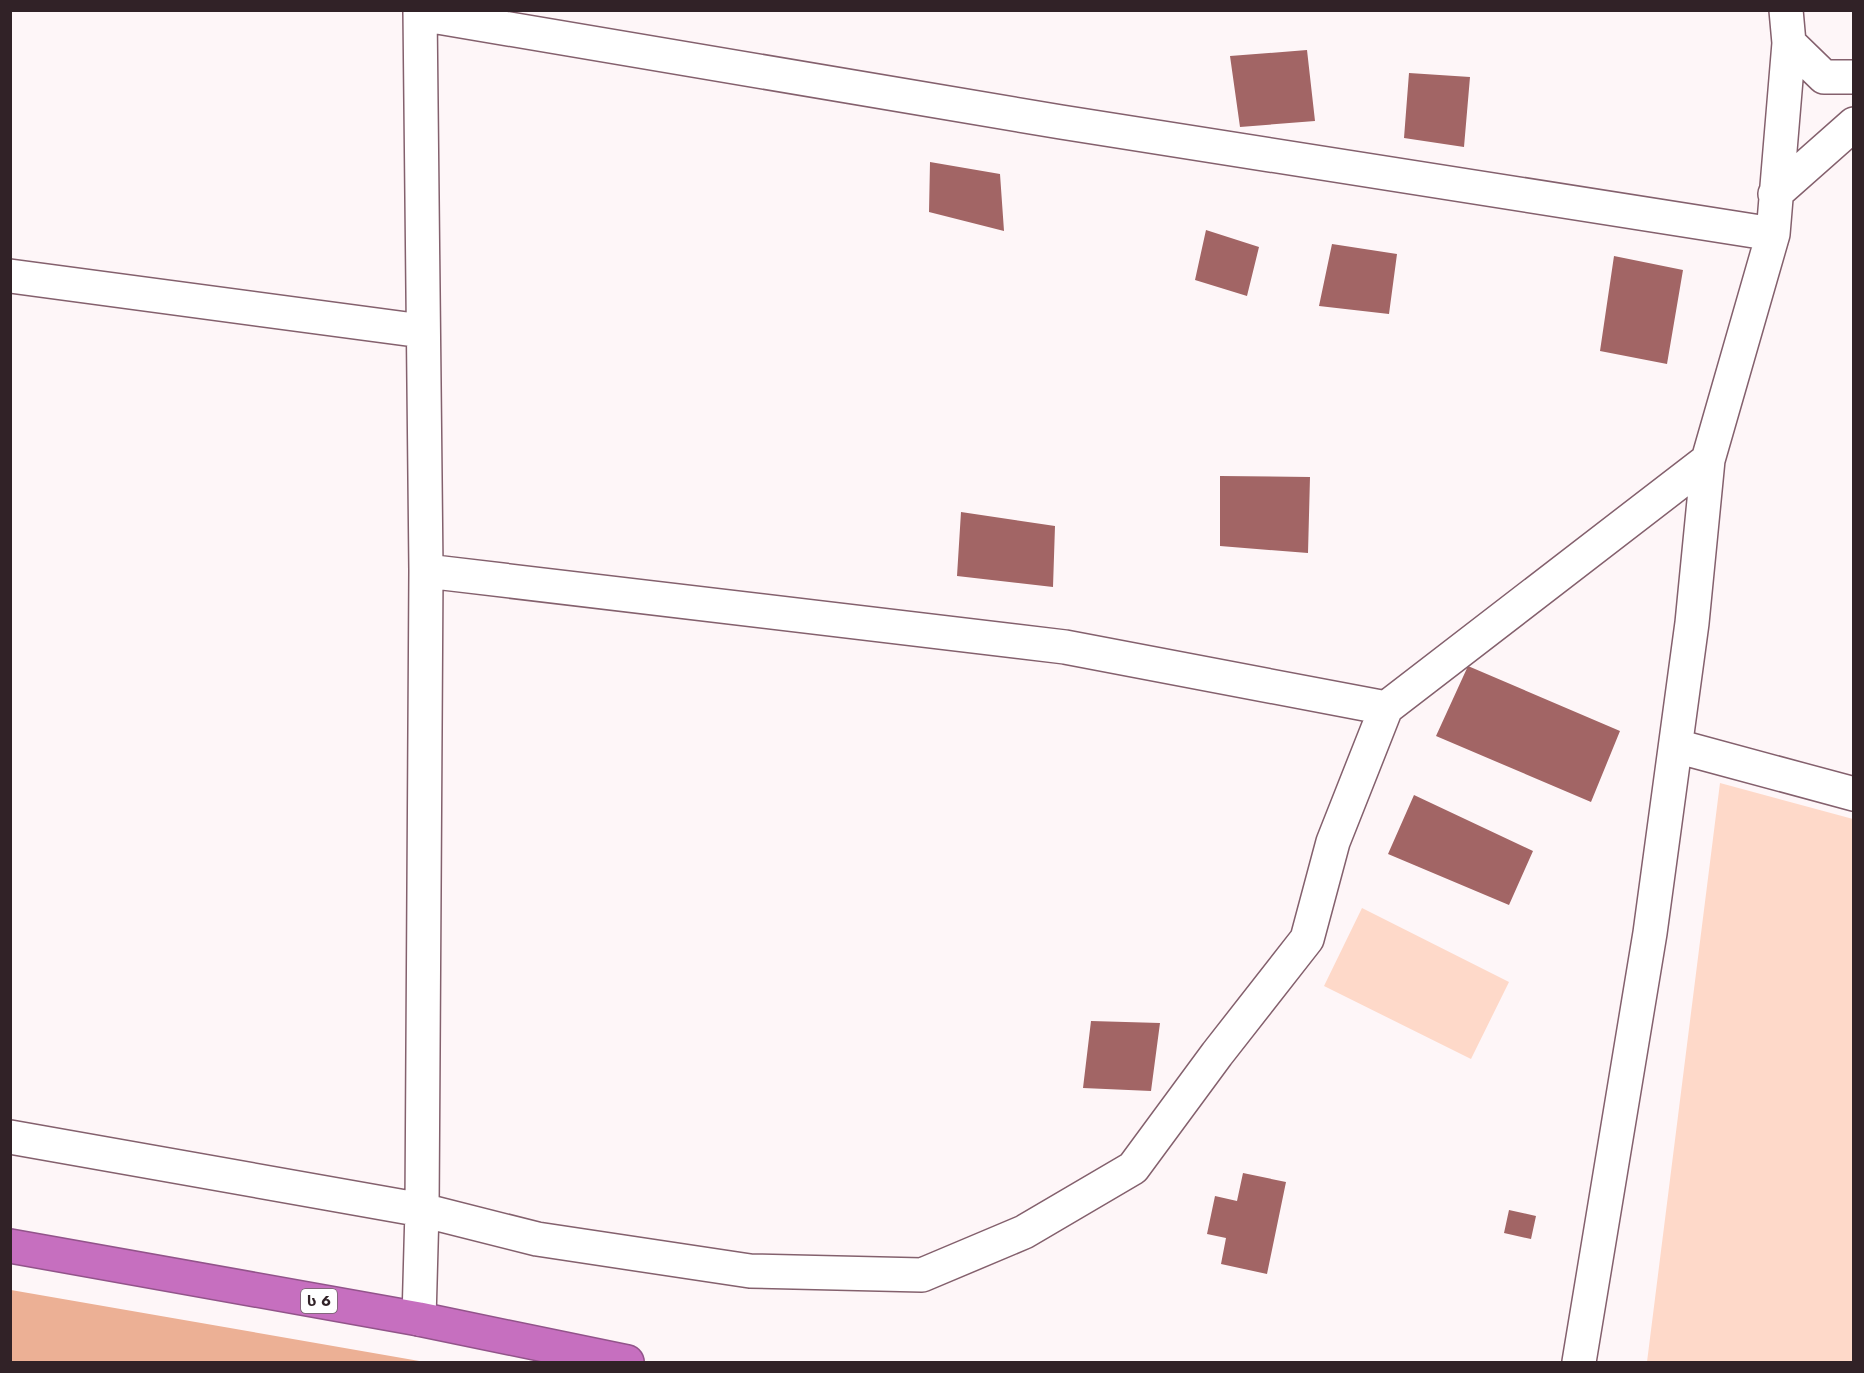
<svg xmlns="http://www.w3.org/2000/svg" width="1864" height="1373" viewBox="0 0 1864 1373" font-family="Jost,'Noto Sans Georgian',sans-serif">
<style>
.green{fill:#fed9c9}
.forest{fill:#ecb095}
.building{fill:#a26565}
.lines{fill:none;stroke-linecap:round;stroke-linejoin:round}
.minor-casing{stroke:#84606d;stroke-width:36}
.highway-casing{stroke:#92548a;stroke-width:36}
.minor{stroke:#fff;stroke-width:33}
.highway{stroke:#c66fbf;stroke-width:33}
.labels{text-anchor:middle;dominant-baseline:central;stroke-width:6;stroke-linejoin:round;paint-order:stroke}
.shield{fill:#fff;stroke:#6f6468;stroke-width:1.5}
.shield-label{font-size:15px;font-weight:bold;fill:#312227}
</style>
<rect width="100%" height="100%" fill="#fef6f8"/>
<path class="green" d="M1720,783L1853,819V1362H1647Z
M1362,908L1509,982L1471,1059L1324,986Z"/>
<path class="forest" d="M10,1290H11L425,1362H11Z"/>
<path class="building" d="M1307,50L1315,121L1240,127L1230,56Z
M1409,73L1470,77L1464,147L1404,138Z
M930,162L1000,174L1004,231L929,212Z
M1206,230L1259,247L1247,296L1195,280Z
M1332,244L1397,254L1389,314L1319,306Z
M1614,256L1683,270L1667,364L1600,351Z
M1220,476L1310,477L1308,553L1220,546Z
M961,512L1055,526L1053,587L957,576Z
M1468,666L1620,731L1591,802L1436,736Z
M1414,795L1533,851L1509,905L1388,854Z
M1091,1021L1160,1023L1151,1091L1083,1088Z
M1243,1173L1286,1182L1267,1274L1221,1264L1226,1238L1207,1234L1215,1196L1237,1201Z
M1509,1210L1536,1216L1531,1239L1504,1233Z"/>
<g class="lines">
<g class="minor-casing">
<path id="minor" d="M420,10L426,571L422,1210L537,1239L750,1271L922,1275L1024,1232L1133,1168L1217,1054L1307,939L1333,842L1386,708
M420,14L1061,122L1773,234
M1789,43L1824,77H1854
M1775,194L1854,124
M10,276L422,331
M426,571L1065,647L1386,708L1708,460
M1676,746L1854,794
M10,1137L422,1210L419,1319
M1579,1362L1650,933L1692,623L1708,460L1773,234L1789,43L1786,10"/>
</g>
<g class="highway-casing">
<path id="highway" d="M10,1246L419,1319L627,1362"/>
</g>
<use href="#minor" class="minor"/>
<use href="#highway" class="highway"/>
</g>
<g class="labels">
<rect class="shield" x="301" y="1289" width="36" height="24" rx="4.5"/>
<g class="shield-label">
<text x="319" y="1301">ს 6</text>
</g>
</g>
<rect width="1864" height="1373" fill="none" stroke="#312227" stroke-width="24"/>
</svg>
